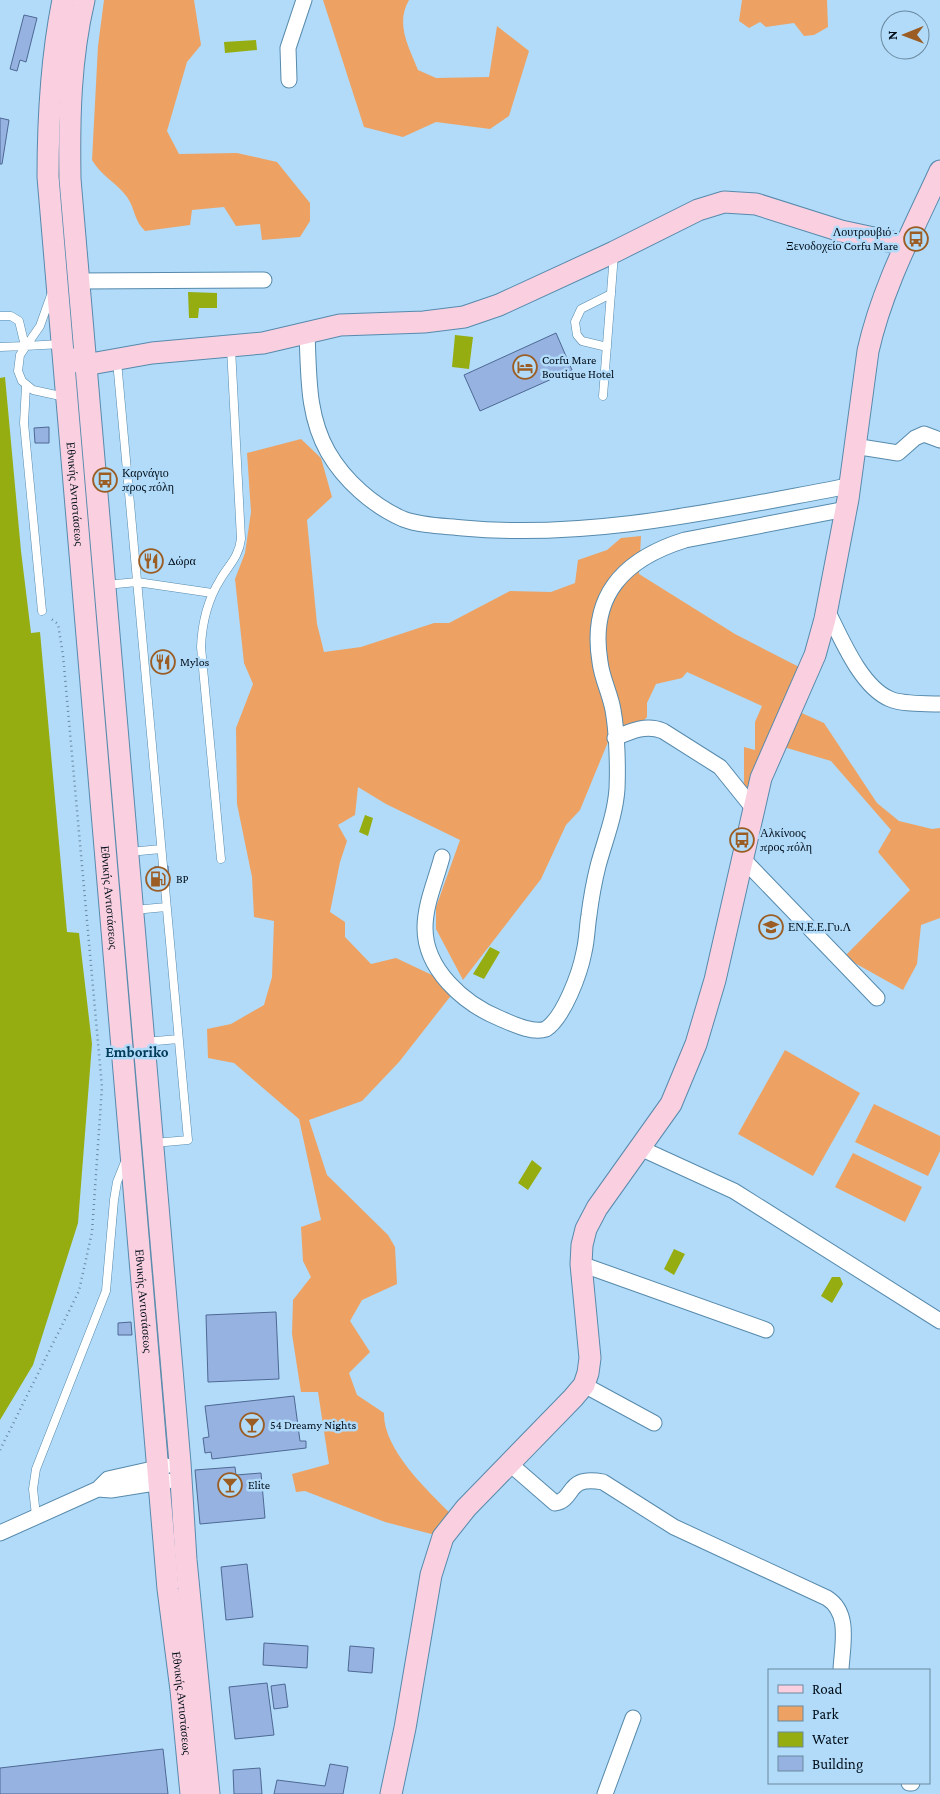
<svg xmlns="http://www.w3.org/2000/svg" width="940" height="1794" viewBox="0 0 940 1794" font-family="'Crimson Pro',serif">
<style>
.green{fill:#eda263}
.water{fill:#95ad10}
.building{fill:#95b2e1;stroke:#4e6893}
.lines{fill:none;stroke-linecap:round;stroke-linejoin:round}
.lane-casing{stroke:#578aac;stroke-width:9}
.street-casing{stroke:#578aac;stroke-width:17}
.secondary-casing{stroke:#578aac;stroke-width:23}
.path{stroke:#6a89a0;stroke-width:2.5;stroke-dasharray:1 4;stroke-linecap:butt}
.lane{stroke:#fff;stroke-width:8}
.street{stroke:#fff;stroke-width:15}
.secondary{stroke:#fad0e0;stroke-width:21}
.labels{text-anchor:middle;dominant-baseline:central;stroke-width:5;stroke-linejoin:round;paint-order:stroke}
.poi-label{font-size:12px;fill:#000d19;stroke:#b1dbf9;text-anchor:start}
.street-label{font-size:12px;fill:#000d19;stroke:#b1dbf9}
.quarter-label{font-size:15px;font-weight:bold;fill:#023c5a;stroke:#b1dbf9}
</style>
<rect width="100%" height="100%" fill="#b1dbf9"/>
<path class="green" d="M104,0H194L201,45L187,62L167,131L179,154L237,153L277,162L310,203V221L300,237L262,240L260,224L236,226L224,207L192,210L190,225L145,231C134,221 135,208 127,197C117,183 101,176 92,160L98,46Z
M323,0H409C395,24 409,47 418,70L436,78L489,77L497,26L529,51L509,116L490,129L436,122L403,137L364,127Z
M742,0H827L828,27L814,35L804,36L794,23L766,27L760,22L749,28L739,21Z
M301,439L321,458L332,497L307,520L317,624L324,652L361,647L434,623H449L510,591L551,592L575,583L578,560L607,550L621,538L641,536L639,574L735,634L803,669L786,706L824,723L877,803L899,821L932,829L940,828V918L921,925L917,964L903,990L844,957L910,890L878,852L891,830L831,761L770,743L750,797L742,788L744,781V747L755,750V722L762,706L687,672L682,678L656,684L647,703V717L627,739L608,742L580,810L566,825L541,879L463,980L436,929V907L460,840L386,804L358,787L355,815L338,825L347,841L340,862L330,912L345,922V937L371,964L396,958L432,975L453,993L399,1062L362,1101L309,1120L327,1175L388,1235L395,1247L397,1284L362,1300L350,1321L370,1352L349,1373L357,1395L384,1413C383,1449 427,1490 451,1514L443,1537L385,1522L305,1491L296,1492L292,1474L329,1464L318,1392H301L292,1334L293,1300L311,1277L303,1261L301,1227L321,1220L299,1119L234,1063L208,1058L207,1029L231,1024L264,1005L272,977L274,921L254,917L252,877L237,804L236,728L253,684L244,663L235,579L245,553L251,512L247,453Z
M785,1050L860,1093L813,1176L738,1134Z
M874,1104L940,1136V1151L928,1176L855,1142Z
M853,1153L922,1187L905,1222L835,1187Z"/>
<path class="water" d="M256,40L257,50L225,53L224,42Z
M188,292L217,293V308H199L198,318H189Z
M455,335L473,337L469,369L452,367Z
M5,377L21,551L31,633L40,632L67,932L79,933L92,1044L78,1223L33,1365L0,1420V378Z
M365,815L373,818L368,836L359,832Z
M490,947L500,952L484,979L473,974Z
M532,1160L542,1168L528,1190L518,1183Z
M674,1249L685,1254L674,1275L664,1269Z
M832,1277H840L843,1284L832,1303L821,1296Z"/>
<path class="building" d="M24,15L37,18L26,62L20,60L17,71L10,69Z
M0,118L9,120L2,164H0Z
M556,333L572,370L480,411L464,375Z
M49,427V443H35L34,428Z
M168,866L169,886L155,887L154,867Z
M276,1312L279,1379L208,1382L206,1315Z
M131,1322L132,1335H118V1323Z
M294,1396L300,1441H306V1448L212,1459L211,1452L205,1453L203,1438L209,1437L205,1406Z
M235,1467L236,1475L261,1473L265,1518L200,1524L195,1470Z
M247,1564L253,1617L226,1620L221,1567Z
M264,1643L308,1646L307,1668L263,1665Z
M350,1646L374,1648L372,1673L348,1671Z
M267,1683L274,1735L235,1739L229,1687Z
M285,1684L288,1707L274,1709L271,1686Z
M163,1749L168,1794H0V1768Z
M330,1764L348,1767L343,1794H274L277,1780L325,1786Z
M260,1768L262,1794H234L233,1770Z"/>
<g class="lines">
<g class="lane-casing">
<path id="lane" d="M51,295L40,326L20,355L18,371L22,381L33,390L65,397
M0,316H11L19,321L25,346L61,344
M0,347L25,346
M607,347L582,341L577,335L575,322L581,309L611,294
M117,361L188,1140L154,1143
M26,386L24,423L42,611
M603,396L614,254
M106,585L137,582L212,593
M129,852L161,849
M221,859L201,647C202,623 207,601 220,580C228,566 239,557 241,539L231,348
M134,910L166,907
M145,1042L178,1039
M36,1515L33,1489L36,1469L106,1291L114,1200L117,1182L125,1162"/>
</g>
<g class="street-casing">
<path id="street" d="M289,80L288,48L304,0
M79,281L264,280
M307,334C309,375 307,415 328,452C344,480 373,506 403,519C421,526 444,526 463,528C592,540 723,509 849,486
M854,446L898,453L915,438L924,434L940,440
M827,610C841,638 861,687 890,699C904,705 925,703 940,704
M615,738C631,731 646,724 663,731L720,767L753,808
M442,857C436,880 425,904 425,928C425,969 463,1003 499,1018C511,1023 532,1034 546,1029C564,1017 580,973 584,952C587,940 587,927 589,915C591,899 594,882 598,866C605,840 615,816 617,789C618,766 617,732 613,710C610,693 602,679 600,662C589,595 624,559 685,540L846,509
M741,857L877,998
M640,1148L734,1191L940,1321
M581,1264L766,1330
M584,1385L654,1423
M510,1464L555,1503C576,1499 565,1475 603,1482L674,1527L827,1598C851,1613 842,1646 841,1670
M98,1489L111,1490L167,1481
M0,1533L98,1489L108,1479L166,1466
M909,1783H912
M605,1794L633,1718"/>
</g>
<g class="secondary-casing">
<g id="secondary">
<path id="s1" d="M63,0C51,59 48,118 48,177L168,1589L181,1690L191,1794"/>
<path d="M84,0C70,59 69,119 70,179L180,1463L186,1560L209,1794"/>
<path d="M73,359L85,365L152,353L263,343L340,325L424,322L464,317L499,305L614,252L698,210L724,202L756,204L841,231L906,245"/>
<path d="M391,1794L405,1728L431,1575L443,1537L466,1508L573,1398L584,1385L588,1373L590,1358L581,1264L582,1245L586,1229L597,1208L671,1104L696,1044L715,980L761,778L815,655L825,619L848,499L868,351C882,288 913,230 940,171"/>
</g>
</g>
<path class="path" d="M0,1450L79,1291L92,1232L102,1087L63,655L58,624L50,618"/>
<use href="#lane" class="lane"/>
<use href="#street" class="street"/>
<use href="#secondary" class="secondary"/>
</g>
<defs>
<g id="bus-ring" transform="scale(1.25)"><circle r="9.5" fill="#b1dbf9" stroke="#9b5d23" stroke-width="1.5"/><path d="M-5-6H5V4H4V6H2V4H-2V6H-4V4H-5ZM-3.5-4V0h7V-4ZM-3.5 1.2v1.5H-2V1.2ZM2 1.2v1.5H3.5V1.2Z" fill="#9b5d23"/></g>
<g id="hotel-ring" transform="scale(1.25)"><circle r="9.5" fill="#b1dbf9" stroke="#9b5d23" stroke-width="1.5"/><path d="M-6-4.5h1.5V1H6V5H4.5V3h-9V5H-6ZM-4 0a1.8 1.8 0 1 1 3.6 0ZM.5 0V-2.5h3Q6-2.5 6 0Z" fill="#9b5d23"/></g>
<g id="restaurant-ring" transform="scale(1.25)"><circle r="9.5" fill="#b1dbf9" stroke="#9b5d23" stroke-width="1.5"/><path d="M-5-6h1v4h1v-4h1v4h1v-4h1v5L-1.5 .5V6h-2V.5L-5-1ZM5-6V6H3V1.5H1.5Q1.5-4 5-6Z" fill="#9b5d23"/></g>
<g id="fuel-ring" transform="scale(1.25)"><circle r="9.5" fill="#b1dbf9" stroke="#9b5d23" stroke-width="1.5"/><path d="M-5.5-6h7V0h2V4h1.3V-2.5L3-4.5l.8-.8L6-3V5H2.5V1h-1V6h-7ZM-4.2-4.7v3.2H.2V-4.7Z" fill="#9b5d23"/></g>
<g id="school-ring" transform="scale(1.25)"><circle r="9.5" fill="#b1dbf9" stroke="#9b5d23" stroke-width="1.5"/><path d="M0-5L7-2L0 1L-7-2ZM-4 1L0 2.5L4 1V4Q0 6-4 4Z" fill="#9b5d23"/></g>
<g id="bar-ring" transform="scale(1.25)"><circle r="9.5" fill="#b1dbf9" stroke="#9b5d23" stroke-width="1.5"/><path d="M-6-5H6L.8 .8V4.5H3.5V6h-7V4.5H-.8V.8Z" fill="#9b5d23"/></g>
</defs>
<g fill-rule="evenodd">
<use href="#bus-ring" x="916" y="239"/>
<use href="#hotel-ring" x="525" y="367"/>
<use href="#bus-ring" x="105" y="480"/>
<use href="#restaurant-ring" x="151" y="561"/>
<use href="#restaurant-ring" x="163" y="662"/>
<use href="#bus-ring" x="742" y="840"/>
<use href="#fuel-ring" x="158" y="879"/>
<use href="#school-ring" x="771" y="927"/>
<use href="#bar-ring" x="252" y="1425"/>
<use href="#bar-ring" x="230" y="1485"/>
</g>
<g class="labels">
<g class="poi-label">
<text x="898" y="232" text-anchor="end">Λουτρουβιό -<tspan x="898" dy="14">Ξενοδοχείο Corfu Mare</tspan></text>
<text x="542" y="360">Corfu Mare<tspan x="542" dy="14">Boutique Hotel</tspan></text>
<text x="122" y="473">Καρνάγιο<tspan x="122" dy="14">προς πόλη</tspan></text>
<text x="168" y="561">Δώρα</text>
<text x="180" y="662">Mylos</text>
<text x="760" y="833">Αλκίνοος<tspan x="760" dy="14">προς πόλη</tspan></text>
<text x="176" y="879">BP</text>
<text x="788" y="927">ΕΝ.Ε.Ε.Γυ.Λ</text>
<text x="270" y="1425">54 Dreamy Nights</text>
<text x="248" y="1485">Elite</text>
</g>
<g class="street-label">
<text stroke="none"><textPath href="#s1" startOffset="496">Εθνικής Αντιστάσεως</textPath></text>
<text stroke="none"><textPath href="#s1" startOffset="901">Εθνικής Αντιστάσεως</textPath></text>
<text stroke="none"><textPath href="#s1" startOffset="1306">Εθνικής Αντιστάσεως</textPath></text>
<text stroke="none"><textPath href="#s1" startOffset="1710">Εθνικής Αντιστάσεως</textPath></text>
</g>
<g class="quarter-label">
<text x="137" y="1052">Emboriko</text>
</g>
</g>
<rect x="768" y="1669" width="162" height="115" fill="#b1dbf9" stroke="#6a899f"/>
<rect x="778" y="1685" width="25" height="8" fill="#fad0e0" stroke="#6a899f"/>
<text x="812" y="1694" font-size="15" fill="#000d19">Road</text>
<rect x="778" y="1706" width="25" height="15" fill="#eda263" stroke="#6a899f"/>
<text x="812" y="1719" font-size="15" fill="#000d19">Park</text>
<rect x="778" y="1732" width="25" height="15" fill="#95ad10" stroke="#6a899f"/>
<text x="812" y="1744" font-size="15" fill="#000d19">Water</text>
<rect x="778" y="1756" width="25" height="15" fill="#95b2e1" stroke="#6a899f"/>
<text x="812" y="1769" font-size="15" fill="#000d19">Building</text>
<g transform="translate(905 35) rotate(269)"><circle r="24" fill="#b1dbf9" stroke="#6a899f"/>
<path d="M0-4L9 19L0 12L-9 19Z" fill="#9b5d23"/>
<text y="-8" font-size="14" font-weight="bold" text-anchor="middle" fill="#000d19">N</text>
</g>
</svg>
